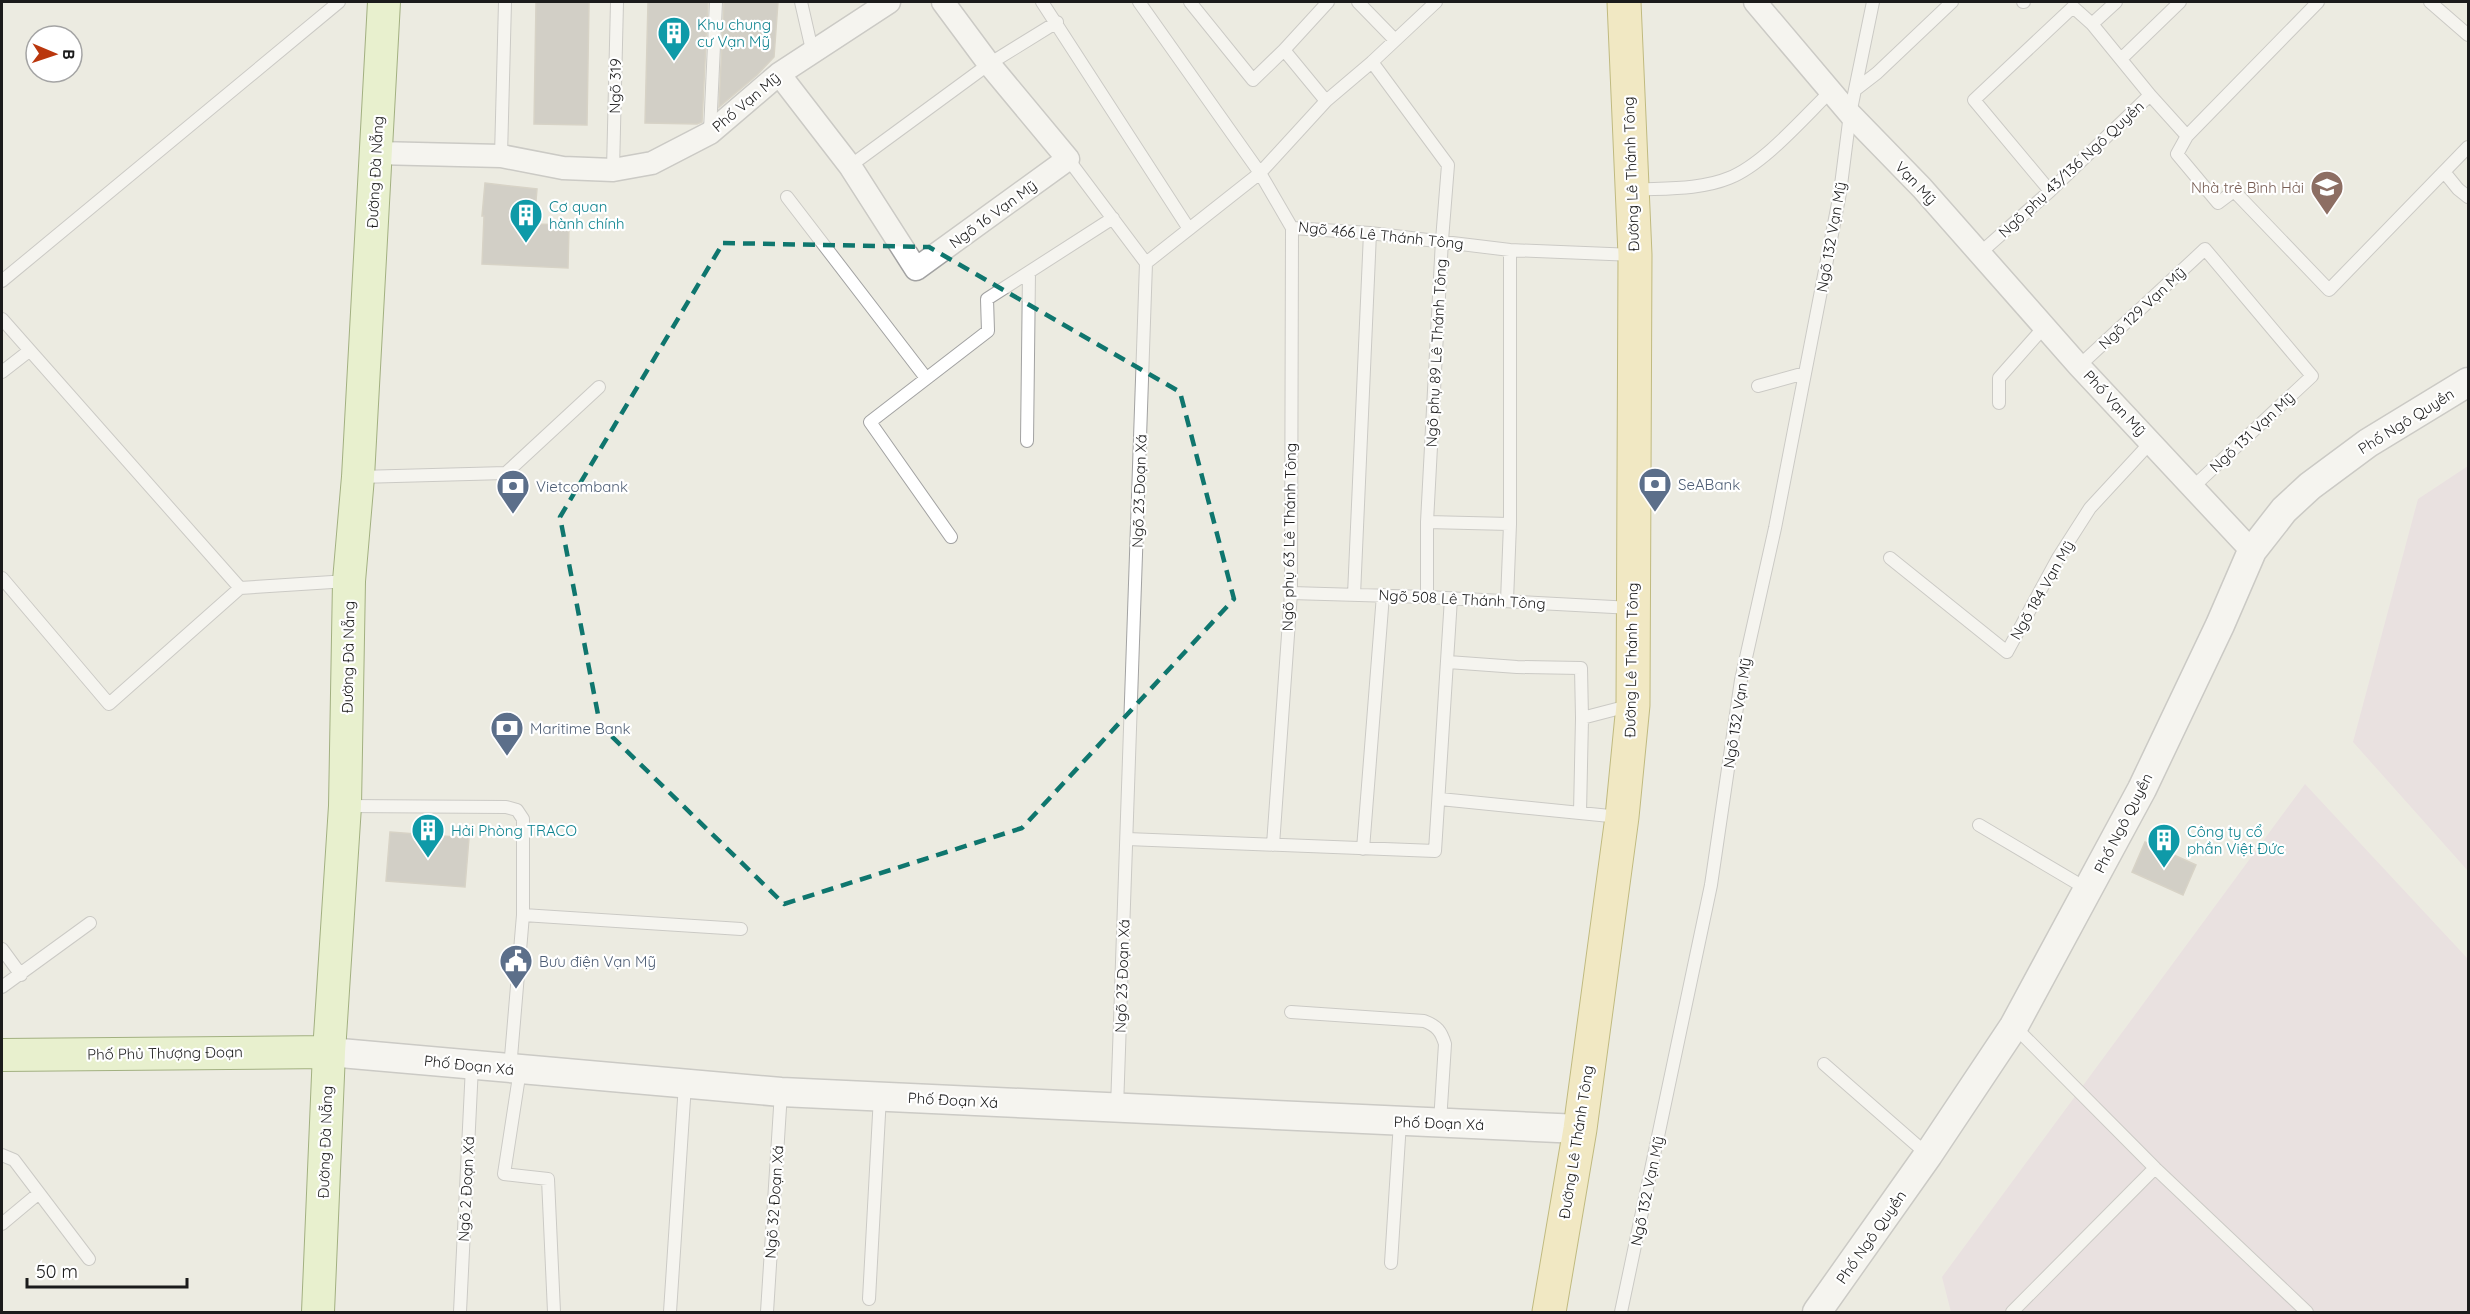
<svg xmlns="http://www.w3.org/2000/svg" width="2470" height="1314" viewBox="0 0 2470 1314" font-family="Quicksand,sans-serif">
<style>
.industrial{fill:#e5d4de}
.building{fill:#b1ada4;stroke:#bdb5a5;stroke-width:1.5}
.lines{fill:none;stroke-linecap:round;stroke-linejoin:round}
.service-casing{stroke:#a2a2a2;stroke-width:14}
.minor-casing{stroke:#a2a2a2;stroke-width:25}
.tertiary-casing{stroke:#a2a2a2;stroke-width:31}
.secondary-casing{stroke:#48690b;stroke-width:34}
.primary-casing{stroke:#8a7f09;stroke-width:35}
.service{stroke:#fff;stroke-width:12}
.minor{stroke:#fff;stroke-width:22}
.tertiary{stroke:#fff;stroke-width:28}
.secondary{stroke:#e2f5b7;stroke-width:32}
.primary{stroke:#f5e59e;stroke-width:33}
.marked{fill:none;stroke:#0f766e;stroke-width:4.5;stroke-dasharray:12 8;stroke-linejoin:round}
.labels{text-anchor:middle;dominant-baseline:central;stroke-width:4.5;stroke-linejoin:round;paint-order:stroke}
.culture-label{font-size:15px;fill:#0d838f;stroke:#fff;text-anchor:start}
.street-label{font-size:15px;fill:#1b1b1b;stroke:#fff}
.education-label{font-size:15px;fill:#785e54;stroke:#fff;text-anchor:end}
.service-label{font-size:15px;fill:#4e5e75;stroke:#fff;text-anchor:start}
</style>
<rect width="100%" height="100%" fill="#ecebe1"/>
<path class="industrial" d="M2468,466V871L2353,742L2418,499Z
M2305,784L2468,959V1312H1951L1942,1277Z"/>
<path class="building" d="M536,2H589L587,125L534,124Z
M648,2H708L702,122L697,124L645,123Z
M724,2H778L774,57L757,75L719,107Z
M485,183L537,189L534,224L569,225L568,268L482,264L484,216H482Z
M390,832L469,838L465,887L386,881Z
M2145,842L2196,865L2183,895L2132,872Z"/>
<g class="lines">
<g class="service-casing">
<path id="service" d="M801,2L812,50
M1042,2L1189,229
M1139,2L1260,173L1292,228L1370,233L1510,250L1634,255
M1190,2L1253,80L1284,50L1326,101
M1358,2L1395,40
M2023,2H2024
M2318,2L2187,136L2177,154L2218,203L2234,191L2329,290L2468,147
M2430,2L2468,35
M1284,50L1328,2
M2121,59L2180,2
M1372,62L1448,165L1442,240L1427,522V597
M1855,90L1877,73L1952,2
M2150,95L2187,136
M710,131L716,2
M501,156L505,2
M1068,159L1146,263
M850,166L989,64L1057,22
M613,170L617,2
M2445,173L2458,189L2468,197
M1632,190C1663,188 1700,190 1729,178C1764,164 1803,118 1831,91
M2050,191L1974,100L2073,7L2092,24
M787,197L926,378
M1979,254L2050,191L2150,95L2092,24L2116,2
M2,281L339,2
M2,319L240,588
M2079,366L2205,249L2312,376L2193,487
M2,372L29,351
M1758,386L1805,373
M1999,403V378L2045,326
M1027,441L1029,272
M359,477L506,473L599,387
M1427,522L1510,524V250
M951,537L870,422L988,331L987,299L1113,218
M1890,558L2007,652L2058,558L2090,508L2151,442
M2,578L109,704L240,588L348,581
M1291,593L1427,597L1632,608
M1354,595L1370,233
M1507,601L1510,524
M1448,662L1517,667L1581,668L1582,718L1632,705
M1440,799L1620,817
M346,806L506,807L517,810L523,819V915L510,1069
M1580,813L1582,718
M1979,825L2087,889
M1127,839L1435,851L1451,598
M1273,845L1291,593L1292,228
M1363,849L1383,595
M523,915L741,929
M2,949L21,975
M2,987L90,923
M1291,1012L1424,1021C1437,1026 1441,1031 1445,1044L1440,1122
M1824,1064L1928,1155
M520,1070L504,1174L548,1179L554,1312
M1117,1108L1146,263L1260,173L1326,101L1372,62L1436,2
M2,1155L14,1160L89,1259
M2155,1168L2307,1312
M2,1224L39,1193
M1391,1263L1400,1122
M869,1299L880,1096
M460,1312L472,1066
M670,1312L685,1084
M767,1312L781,1092
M1621,1312L1711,885L1741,680L1775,528L1840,193L1850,114L1873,2
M2012,1312L2155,1168L2014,1026"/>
</g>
<g class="minor-casing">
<path id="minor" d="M1755,2L1850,114L1922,188L2079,366L2252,551
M779,74L850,166L916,269L1068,159L989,64L943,2
M376,153L501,156L563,168L613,170L652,163L710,133L779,74L889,2"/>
</g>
<g class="tertiary-casing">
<path id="tertiary" d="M329,1052L781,1092L1580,1129
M1817,1312L1928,1155L2014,1026L2142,789L2220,625L2252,551L2284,510L2310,486L2368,443L2468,382"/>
</g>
<g class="secondary-casing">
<path id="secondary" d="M2,1055L329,1052
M318,1312L329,1052L345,806L349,581L358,477L384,2"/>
</g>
<g class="primary-casing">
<path id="primary" d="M1549,1312L1580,1129L1622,817L1633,705L1635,255L1624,2"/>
</g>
<use href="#service" class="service"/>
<use href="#minor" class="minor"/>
<use href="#tertiary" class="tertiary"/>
<use href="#secondary" class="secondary"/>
<use href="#primary" class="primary"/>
</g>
<path d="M0 0H2470V1314H0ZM723,243L929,247L1180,392L1234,599L1022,828L784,904L600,725L560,517Z" fill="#ecebe1" fill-opacity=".55" fill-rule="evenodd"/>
<path class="marked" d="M723,243L929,247L1180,392L1234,599L1022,828L784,904L600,725L560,517Z"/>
<defs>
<g id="building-pin" transform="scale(1.725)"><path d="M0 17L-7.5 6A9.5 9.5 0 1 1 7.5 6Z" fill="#0f9aa8" stroke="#fff"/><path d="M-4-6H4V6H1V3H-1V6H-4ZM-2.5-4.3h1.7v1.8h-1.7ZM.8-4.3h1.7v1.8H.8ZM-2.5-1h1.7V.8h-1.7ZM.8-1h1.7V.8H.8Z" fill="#fff"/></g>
<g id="school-pin" transform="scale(1.725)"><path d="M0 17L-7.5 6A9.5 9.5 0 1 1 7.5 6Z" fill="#8d6e63" stroke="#fff"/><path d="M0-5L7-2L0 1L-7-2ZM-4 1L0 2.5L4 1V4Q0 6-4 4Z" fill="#fff"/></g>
<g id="bank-pin" transform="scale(1.725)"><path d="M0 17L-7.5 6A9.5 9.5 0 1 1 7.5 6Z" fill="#5c6f8a" stroke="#fff"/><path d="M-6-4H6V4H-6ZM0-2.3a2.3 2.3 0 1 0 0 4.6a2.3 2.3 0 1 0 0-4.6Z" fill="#fff"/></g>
<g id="civic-pin" transform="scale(1.725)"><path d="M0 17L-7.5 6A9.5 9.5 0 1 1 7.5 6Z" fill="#5c6f8a" stroke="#fff"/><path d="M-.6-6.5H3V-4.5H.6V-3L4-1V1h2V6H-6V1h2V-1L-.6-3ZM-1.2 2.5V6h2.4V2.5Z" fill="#fff"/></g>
</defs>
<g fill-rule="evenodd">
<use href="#building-pin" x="674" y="33"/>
<use href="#school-pin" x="2327" y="187"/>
<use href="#building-pin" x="526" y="215"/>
<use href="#bank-pin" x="1655" y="484"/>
<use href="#bank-pin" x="513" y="486"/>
<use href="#bank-pin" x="507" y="728"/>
<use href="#building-pin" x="428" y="830"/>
<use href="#building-pin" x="2164" y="840"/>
<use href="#civic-pin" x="516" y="961"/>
</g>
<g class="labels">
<g class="culture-label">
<text x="697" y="24">Khu chung<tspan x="697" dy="17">cư Vạn Mỹ</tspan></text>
<text x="549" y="206">Cơ quan<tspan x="549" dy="17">hành chính</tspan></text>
<text x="451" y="830">Hải Phòng TRACO</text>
<text x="2187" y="831">Công ty cổ<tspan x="2187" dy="17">phần Việt Đức</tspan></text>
</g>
<g class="street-label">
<text transform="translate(615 86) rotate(-89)">Ngõ 319</text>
<text transform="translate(746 102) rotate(-40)">Phố Vạn Mỹ</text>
<text transform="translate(2071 169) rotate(-43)">Ngõ phụ 43/136 Ngô Quyền</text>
<text transform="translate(375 172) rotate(-87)">Đường Đà Nẵng</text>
<text transform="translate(1631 174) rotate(-92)">Đường Lê Thánh Tông</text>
<text transform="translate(1916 183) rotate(47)">Vạn Mỹ</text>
<text transform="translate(993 214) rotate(-36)">Ngõ 16 Vạn Mỹ</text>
<text transform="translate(1381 235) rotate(6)">Ngõ 466 Lê Thánh Tông</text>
<text transform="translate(1831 237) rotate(-80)">Ngõ 132 Vạn Mỹ</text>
<text transform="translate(2142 308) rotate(-43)">Ngõ 129 Vạn Mỹ</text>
<text transform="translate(1436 353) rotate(-87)">Ngõ phụ 89 Lê Thánh Tông</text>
<text transform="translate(2115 403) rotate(47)">Phố Vạn Mỹ</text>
<text transform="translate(2406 421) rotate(-32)">Phố Ngô Quyền</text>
<text transform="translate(2252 432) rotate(-43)">Ngõ 131 Vạn Mỹ</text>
<text transform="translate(1139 491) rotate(-88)">Ngõ 23 Đoạn Xá</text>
<text transform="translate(1289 537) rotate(-89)">Ngõ phụ 63 Lê Thánh Tông</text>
<text transform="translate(2042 590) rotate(-60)">Ngõ 184 Vạn Mỹ</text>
<text transform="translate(1462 599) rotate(3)">Ngõ 508 Lê Thánh Tông</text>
<text transform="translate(348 657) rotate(-89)">Đường Đà Nẵng</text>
<text transform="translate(1631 660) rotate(-89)">Đường Lê Thánh Tông</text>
<text transform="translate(1737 713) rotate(-81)">Ngõ 132 Vạn Mỹ</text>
<text transform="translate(2123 823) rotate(-63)">Phố Ngô Quyền</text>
<text transform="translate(1122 976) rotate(-88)">Ngõ 23 Đoạn Xá</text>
<text transform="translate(165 1053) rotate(-1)">Phố Phủ Thượng Đoạn</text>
<text transform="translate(469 1065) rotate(6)">Phố Đoạn Xá</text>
<text transform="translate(953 1100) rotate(3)">Phố Đoạn Xá</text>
<text transform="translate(1439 1123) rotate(2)">Phố Đoạn Xá</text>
<text transform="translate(325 1142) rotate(-88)">Đường Đà Nẵng</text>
<text transform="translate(1576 1142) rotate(-81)">Đường Lê Thánh Tông</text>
<text transform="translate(466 1189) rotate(-87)">Ngõ 2 Đoạn Xá</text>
<text transform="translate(1647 1191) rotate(-78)">Ngõ 132 Vạn Mỹ</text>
<text transform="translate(774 1202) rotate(-86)">Ngõ 32 Đoạn Xá</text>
<text transform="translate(1871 1237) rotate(-55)">Phố Ngô Quyền</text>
</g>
<g class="education-label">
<text x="2304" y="187">Nhà trẻ Bình Hải</text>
</g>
<g class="service-label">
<text x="1678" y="484">SeABank</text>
<text x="536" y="486">Vietcombank</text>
<text x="530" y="728">Maritime Bank</text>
<text x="539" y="961">Bưu điện Vạn Mỹ</text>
</g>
</g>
<rect width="2470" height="1314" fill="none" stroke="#1b1b1b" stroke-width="6"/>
<g transform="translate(54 54) rotate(92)"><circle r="28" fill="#ffffff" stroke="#a4a4a4" stroke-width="1.5"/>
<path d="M0-4.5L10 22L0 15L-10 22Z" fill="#ba370d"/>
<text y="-9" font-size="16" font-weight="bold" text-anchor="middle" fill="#1b1b1b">B</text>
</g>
<path d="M27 1278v9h160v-9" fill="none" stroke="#1b1b1b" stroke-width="3"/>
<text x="36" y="1278" font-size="18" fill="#1b1b1b" stroke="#ffffff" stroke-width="4.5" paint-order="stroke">50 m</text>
</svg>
